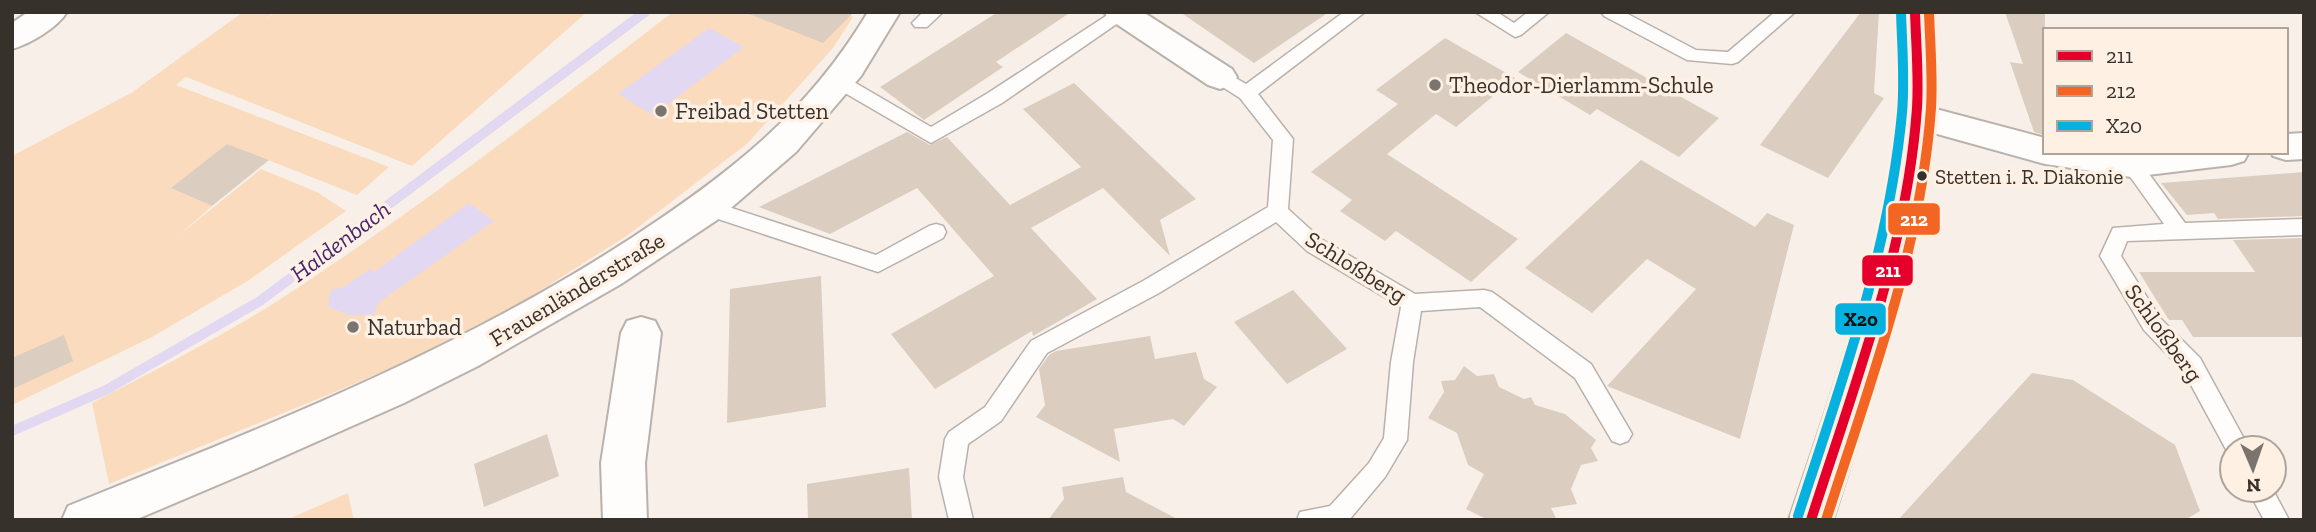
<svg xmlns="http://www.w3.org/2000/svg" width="2316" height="532" viewBox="0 0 2316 532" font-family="'Zilla Slab',serif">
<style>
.green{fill:#fadbbe}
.water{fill:#e2d8f2}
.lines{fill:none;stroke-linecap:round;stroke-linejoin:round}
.stream{stroke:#e2d8f2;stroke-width:10}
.building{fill:#dbcdbf}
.service-casing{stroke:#b8b1ac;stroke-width:3}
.minor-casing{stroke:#b8b1ac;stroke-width:4}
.secondary-casing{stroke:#b8b1ac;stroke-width:4}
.service{fill:#fefdfc;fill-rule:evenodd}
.minor{fill:#fefdfc;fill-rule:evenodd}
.secondary{fill:#fefdfc;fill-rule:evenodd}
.bus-1-casing{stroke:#fef0e2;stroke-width:16}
.bus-2-casing{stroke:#fef0e2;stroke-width:16}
.bus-3-casing{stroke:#fef0e2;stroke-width:16}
.bus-1{stroke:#e4002b;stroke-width:10}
.bus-2{stroke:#f26522;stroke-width:10}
.bus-3{stroke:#06b1df;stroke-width:10}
.poi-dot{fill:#7b746e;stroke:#fef0e2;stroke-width:2.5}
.bus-dot{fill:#37312c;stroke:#fef0e2;stroke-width:2.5}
.labels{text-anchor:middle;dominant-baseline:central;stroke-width:7;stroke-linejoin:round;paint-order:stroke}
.bus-label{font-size:21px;fill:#37312c;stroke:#fef0e2;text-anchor:start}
.poi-label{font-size:23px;fill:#37312c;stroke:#fef0e2;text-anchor:start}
.street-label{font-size:23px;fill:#37312c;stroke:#fef0e2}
.water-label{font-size:24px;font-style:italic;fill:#432571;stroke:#fef0e2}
.line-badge{stroke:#fef0e2;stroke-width:2.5}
.badge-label{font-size:19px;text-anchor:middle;font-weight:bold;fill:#fff}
.pale-badge-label{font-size:19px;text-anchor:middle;font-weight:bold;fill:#111}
</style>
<rect width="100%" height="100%" fill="#f8f0e8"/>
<path class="green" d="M243,12H274L266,19L276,12H587L412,166L186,77L176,85L389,167L357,195L227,144L172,188L212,206L178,236L261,169L317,192L346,211L249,280L152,337L12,405V156L131,93Z
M673,12H841L853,17L833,48L748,143L628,235L522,302L409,360L342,389L109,484L92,403C161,367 231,332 296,289C426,203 549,107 673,12Z
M348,493L354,520H286Z"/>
<path class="water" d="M709,28L744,47L653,115L618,94Z
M469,203L494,221L378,303L374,314L352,316L328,307L331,290L344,287L370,269L374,272Z"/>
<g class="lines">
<path class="stream" d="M12,431L106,390L260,301L645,12"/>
</g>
<path class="building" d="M750,12H854L823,43L749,14Z
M998,12H1071L996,62L1003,67L924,120L880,87Z
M1180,12H1329L1254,63Z
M1861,12H1879L1874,93L1884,98L1828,178L1760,145Z
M2005,12H2045V135L2034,132L2010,62L2023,64Z
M1566,33L1719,118L1679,157L1597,109L1590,115L1518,72Z
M1445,38L1515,78L1456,127L1436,114L1387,154L1518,239L1471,282L1396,231L1385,241L1340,211L1352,200L1311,172L1398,104L1376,90Z
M1074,83L1196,199L1160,220L1170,256L1103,188L1031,228L1097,299L1033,336L1032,331L935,389L891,334L994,276L917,188L830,234L759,207L907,132L930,145L947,137L1010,205L1081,167L1023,109Z
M227,144L269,160L212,206L171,188Z
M1641,160L1755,227L1767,213L1794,225L1740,439L1607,386L1696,289L1647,259L1592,313L1525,268Z
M2304,172V216L2218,219L2214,213L2187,215L2161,183Z
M2304,238V337H2193L2182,320H2169L2139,272H2255L2233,240Z
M821,276L826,407L727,423L730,289Z
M1293,290L1347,349L1287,384L1234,322Z
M64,335L73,361L12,389V358Z
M1150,336L1155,359L1196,352L1204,379L1217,387L1184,426L1173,419L1114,429L1120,462L1036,417L1045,405L1039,369L1049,355L1056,351Z
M1464,366L1477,376L1494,374L1499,387L1524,399L1531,397L1535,405L1565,414L1596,440L1591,448L1598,461L1581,465L1571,489L1577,504L1551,508L1557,520H1488L1466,509L1484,474L1468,465L1457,433L1428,418L1444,392L1441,381L1455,380Z
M2032,373L2073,380L2175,445L2200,511L2185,520H1898Z
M547,434L559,476L484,507L474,464Z
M909,468L912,520H808L807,484Z
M1123,477L1126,492L1179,520H1048L1064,499L1062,487Z"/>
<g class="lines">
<g class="service-casing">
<path id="service" d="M923,12H943L927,27H915L912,23Z
M1112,12H1134L1002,103L931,143L833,86L831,82L833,78H847L931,127L988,93Z
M1344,12H1365L1258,94L1293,139L1288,209L1321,239L1415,294L1484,290L1492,292L1591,364L1628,427L1632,434L1628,441L1620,444L1612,441L1575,378L1480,307L1421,311L1413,362L1407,440L1385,477L1349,520H1297L1300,512L1330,506L1369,463L1384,438L1391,362L1401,307L1307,251L1276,222L1159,293L1047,353L1001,421L968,444L963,477L973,520H949L939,477L945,439L949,432L985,407L1031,341L1143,281L1268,207L1273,140L1240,98L1213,81L1211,77L1213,73H1227L1246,84Z
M1475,12H1497L1514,23L1528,12H1549L1521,35L1515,37Z
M1601,12H1624L1696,50L1728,52L1775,12H1795L1738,62L1732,64L1687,60L1604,16Z
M2131,157L2138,159L2185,223L2304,219V235L2127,241L2121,256L2160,318L2200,358L2249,448H2232V456L2229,455L2184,372L2144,330L2100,256L2113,228L2164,224L2121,164L2124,159Z
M707,200L876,255L929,226L936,224L943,226L946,232L943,238L878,272L700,213L697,208L700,203Z
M2248,490H2273L2289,520H2264Z"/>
</g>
<g class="minor-casing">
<path id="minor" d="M28,12H67C57,28 30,44 12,49V23Z
M868,12H900L861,76L796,152L717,220L621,284L478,366L404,403L253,470L135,520H62L68,506C262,428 457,352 633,237C730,173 807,114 868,12Z
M1104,12H1143L1232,69L1237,77L1232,85L1220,89L1208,85L1109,19Z
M1917,104L2045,138V152H2249L2244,161L2231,165L2131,177L2045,164L1905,125L1900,116L1905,107Z
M2304,133V159L2286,160L2273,156L2271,152H2286V134Z
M641,317L655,321L661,333L645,463L647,520H603L601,463L621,333L627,321Z"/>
</g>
<g class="secondary-casing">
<path id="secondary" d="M1899,12H1931C1932,48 1937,83 1933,118C1920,256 1874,388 1833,520H1789C1833,389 1882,257 1899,119C1903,84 1899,48 1899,12Z"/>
</g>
<use href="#service" class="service"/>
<use href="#minor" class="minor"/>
<use href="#secondary" class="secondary"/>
<g class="bus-1-casing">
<path id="bus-1" d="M1811,520C1854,386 1907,249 1917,108C1919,76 1916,44 1915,12"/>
</g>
<g class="bus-2-casing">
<path id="bus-2" d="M1826,520C1869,386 1921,249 1931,108C1933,76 1930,44 1929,12"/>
</g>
<g class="bus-3-casing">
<path id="bus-3" d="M1798,516C1841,384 1889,252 1902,113C1905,80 1902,46 1901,12"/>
</g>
<use href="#bus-1" class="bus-1"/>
<use href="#bus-2" class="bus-2"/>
<use href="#bus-3" class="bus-3"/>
</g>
<g class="poi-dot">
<circle cx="1435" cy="85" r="7"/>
<circle cx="661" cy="111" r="7"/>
<circle cx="353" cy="327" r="7"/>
</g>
<circle class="bus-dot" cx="1922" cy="176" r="6"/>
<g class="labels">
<g class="bus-label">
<text x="1935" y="176">Stetten i. R. Diakonie</text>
</g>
<g class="poi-label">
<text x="1449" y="85">Theodor-Dierlamm-Schule</text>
<text x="675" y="111">Freibad Stetten</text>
<text x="367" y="327">Naturbad</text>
</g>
<g class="street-label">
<text transform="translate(1356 267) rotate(32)">Schloßberg</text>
<text transform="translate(577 289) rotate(-31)">Frauenländerstraße</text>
<text transform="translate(2164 333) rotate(54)">Schloßberg</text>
</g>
<g class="water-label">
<text transform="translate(340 241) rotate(-37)">Haldenbach</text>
</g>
</g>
<g class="line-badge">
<rect x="1887" y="202" width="54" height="34" rx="7" fill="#f26522"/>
<rect x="1861" y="254" width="53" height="33" rx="7" fill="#e4002b"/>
<rect x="1834" y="302" width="53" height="34" rx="7" fill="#06b1df"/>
</g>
<g class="badge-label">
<text x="1914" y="226">212</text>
<text x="1888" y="277">211</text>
</g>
<g class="pale-badge-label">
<text x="1861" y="326">X20</text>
</g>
<rect width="2316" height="532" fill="none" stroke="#37312c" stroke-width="28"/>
<rect x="2043" y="28" width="245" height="126" fill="#fef0e2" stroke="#aea499" stroke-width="2"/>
<rect x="2057" y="51" width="35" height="10" fill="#e4002b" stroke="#aea499" stroke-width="2"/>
<text x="2106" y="63" font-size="21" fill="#37312c">211</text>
<rect x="2057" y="86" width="35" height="10" fill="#f26522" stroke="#aea499" stroke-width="2"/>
<text x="2106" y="98" font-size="21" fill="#37312c">212</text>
<rect x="2057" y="121" width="35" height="10" fill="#06b1df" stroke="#aea499" stroke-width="2"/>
<text x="2106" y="133" font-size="21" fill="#37312c">X20</text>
<g transform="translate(2253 469) rotate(178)"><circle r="33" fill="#fef0e2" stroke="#aea499" stroke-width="2"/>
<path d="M0-5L12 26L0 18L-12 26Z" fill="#7b746e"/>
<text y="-10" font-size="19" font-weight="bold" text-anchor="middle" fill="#37312c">N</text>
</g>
</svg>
